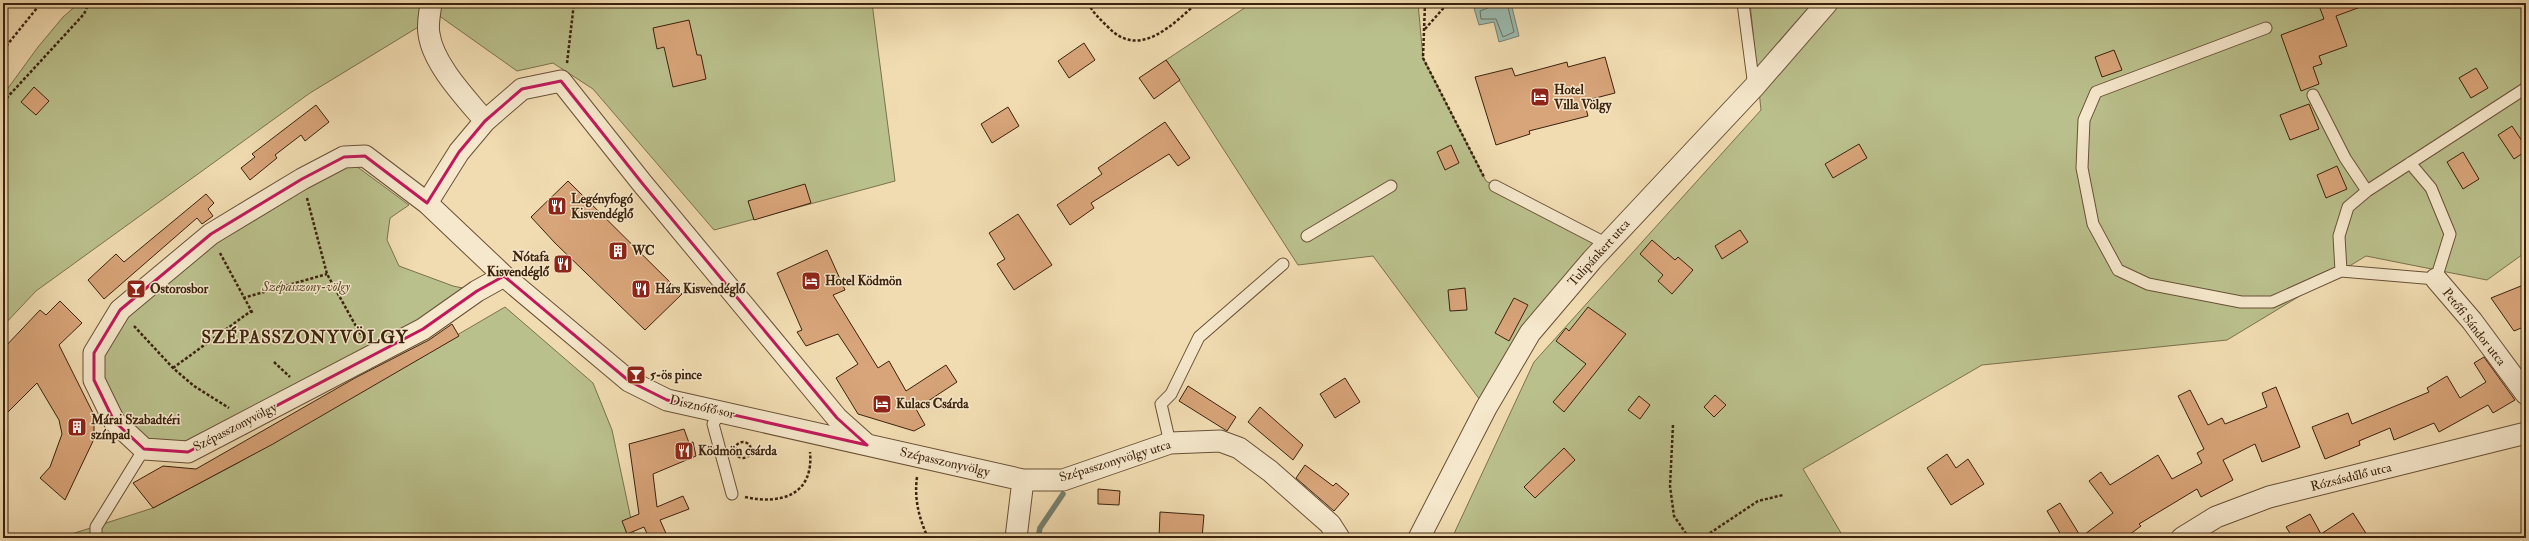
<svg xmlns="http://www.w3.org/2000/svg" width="2529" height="541" viewBox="0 0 2529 541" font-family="'IM FELL Double Pica',serif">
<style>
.green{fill:#bac08c;stroke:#7b714c}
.water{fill:#9bbbb0;stroke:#757e6f}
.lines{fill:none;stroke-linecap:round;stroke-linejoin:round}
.shore{stroke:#6c6e5e;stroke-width:1}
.stream{stroke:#757e6f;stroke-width:5.5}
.building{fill:#d8a479;stroke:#3c220d}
.lane-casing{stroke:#695036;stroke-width:13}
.street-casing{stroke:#695036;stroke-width:23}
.path{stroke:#3c220d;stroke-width:2.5;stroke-dasharray:3 2;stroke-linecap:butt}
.lane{stroke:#f6e8cc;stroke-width:11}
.street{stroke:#f6e8cc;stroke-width:21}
.marked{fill:none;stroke:#c2185b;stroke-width:3;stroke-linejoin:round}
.labels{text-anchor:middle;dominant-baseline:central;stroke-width:3;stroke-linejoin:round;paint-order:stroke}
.poi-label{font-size:13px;font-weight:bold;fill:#3c220d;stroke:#f6e8cc;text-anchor:start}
.street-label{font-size:13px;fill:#3c220d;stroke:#f6e8cc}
.park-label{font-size:13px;font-style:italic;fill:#5c4a2d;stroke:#f6e8cc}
.district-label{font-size:17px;font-weight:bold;letter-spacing:1px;fill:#3c220d;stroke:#f6e8cc}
</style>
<rect width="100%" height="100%" fill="#f1dcb1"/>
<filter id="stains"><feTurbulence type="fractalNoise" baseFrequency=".005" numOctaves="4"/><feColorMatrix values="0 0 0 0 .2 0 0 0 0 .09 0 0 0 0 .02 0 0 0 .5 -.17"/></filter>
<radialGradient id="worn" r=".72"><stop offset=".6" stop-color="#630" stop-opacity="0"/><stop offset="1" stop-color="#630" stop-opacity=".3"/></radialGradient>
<path class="green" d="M79,3H872L895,181L714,230L593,89L553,63L517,71L438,15L310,93L36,291L3,326V95L38,47L63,17Z
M1252,3H1418L1423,58L1486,181L1607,244L1486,408L1373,256L1298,265L1166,60Z
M1750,3H2526V252L2487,280L2366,256L2227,340L1982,365L1803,469L1844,538H1452L1534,362L1761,110Z
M344,157L409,205L390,218L387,240L399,266L453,286L477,291L188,452L144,449L114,421L94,353L120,310L263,203Z
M505,307L593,383L612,430L635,538H59L153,508L238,463Z"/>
<path class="water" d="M1486,3H1511L1519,36L1499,42L1494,22L1479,25L1474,8L1486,5Z"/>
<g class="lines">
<path class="shore" d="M1490,3L1488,8L1480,11L1481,19H1496L1503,37L1514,32L1507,3"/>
<path class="stream" d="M1038,538L1040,528L1063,494"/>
</g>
<path class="building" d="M2318,3L2366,5L2336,16L2347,46L2319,56L2322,64L2313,67L2319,84L2301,91L2281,35L2324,19Z
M689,20L697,55H701L706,79L673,87L664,47L657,49L653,28Z
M1084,43L1095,60L1069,78L1058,61Z
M2114,50L2122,70L2102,77L2095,57Z
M1605,57L1615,93L1584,101L1588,116L1529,131L1530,134L1496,145L1475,77L1512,68L1515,76L1567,62L1568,67Z
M1166,60L1180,80L1154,99L1139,78Z
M2476,68L2488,88L2471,98L2459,78Z
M34,87L49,101L36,115L21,102Z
M2309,104L2319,129L2290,140L2280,115Z
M316,105L329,122L305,141L301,135L275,155L277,158L250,180L241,168L255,157L252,154Z
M1008,107L1019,126L992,143L981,124Z
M1165,122L1190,158L1178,166L1169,154L1091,203L1094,208L1070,225L1057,205L1102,174L1098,168Z
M2512,126L2526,147V151L2514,159L2498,135Z
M1859,144L1867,158L1833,178L1825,164Z
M1451,145L1459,163L1445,170L1437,152Z
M2463,152L2479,179L2463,189L2447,162Z
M2337,166L2347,189L2326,198L2317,175Z
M568,181L682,294L645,330L555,243L531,217Z
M805,184L811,203L754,220L748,201Z
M206,194L214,203L208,209L213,216L202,224L197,218L104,299L88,280L116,254L124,262Z
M1018,214L1052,265L1014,290L997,264L1005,259L989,233Z
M1740,230L1748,242L1722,259L1715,246Z
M1652,240L1675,260L1678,257L1693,270L1672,294L1658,281L1663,275L1640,254Z
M827,250L845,290L833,295L878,368L889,361L906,391L946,365L957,382L916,409L925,425L914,431L858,414L836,378L858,364L838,334L806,346L797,332L802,330L777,273Z
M2526,284V326L2514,331L2491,298Z
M1465,288L1467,310L1450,311L1448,290Z
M1514,298L1528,305L1509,341L1495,333Z
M60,301L82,323L59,345L94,415V439L65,500L40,478L50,467L62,434L59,420L37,383L3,417V349L40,310L46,315Z
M1588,307L1626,334L1564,412L1553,402L1586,364L1556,341L1566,328L1569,331Z
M452,324L459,336L273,444L153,508L133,483L163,466L196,469L355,378L429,340Z
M2484,357L2515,400L2493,413L2488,405L2439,432L2434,423L2394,440L2390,428L2359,441L2360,445L2325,459L2312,427L2348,413L2352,424L2429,392L2427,388L2447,376L2460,398L2486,382L2474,363Z
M1345,378L1360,402L1335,418L1320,394Z
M1188,386L1236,417L1227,431L1179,401Z
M2276,387L2300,447L2262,462L2255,444L2223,460L2233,480L2201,497L2197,489L2139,524L2141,526L2125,538H2063L2047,511L2060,503L2081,537L2113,513L2089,481L2101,472L2110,485L2158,455L2172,479L2202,463L2197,453L2204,449L2178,396L2190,390L2208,425L2222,418L2225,424L2267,407L2262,393Z
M1715,395L1726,405L1714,417L1704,407Z
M1639,396L1650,405L1640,419L1628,410Z
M1260,407L1303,445L1293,460L1248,422Z
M684,429L689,443L693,442L696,456L653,474L657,507L683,496L689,509L660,520L668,538H649L644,527L627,534L622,521L639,514L629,444Z
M1564,448L1575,460L1535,498L1524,487Z
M1947,454L1956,468L1968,459L1984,484L1951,505L1927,468Z
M1305,465L1333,486L1336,483L1349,494L1334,511L1296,478Z
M1098,489L1120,491L1119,505L1098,504Z
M1160,512L1204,515L1202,538H1159Z
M2353,513L2369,538H2293L2286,527L2310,514L2321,534Z"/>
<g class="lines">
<g class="lane-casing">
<path id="lane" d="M1743,3L1754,87
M2266,28L2096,92L2084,120L2082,168L2093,224L2118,270L2148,284L2241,302H2272L2341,271L2436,279L2450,234L2431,188L2410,163
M2313,95L2345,158L2367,191
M1495,186L1607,244
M1307,236L1391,186
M2341,271L2339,236L2348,207L2367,191L2526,88
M721,411L713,424L732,494
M1170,443L1161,404L1171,394L1199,337L1283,264
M96,538V527L144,449"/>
</g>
<g class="street-casing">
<path id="street" d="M431,3C430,13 427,24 429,34C433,64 465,97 485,121
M427,203L459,152L485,121L522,89L561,81L642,183L837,418L865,443
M504,276L477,291L423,329L188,452L144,449L114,421L94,380V353L120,310L211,234L302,179L344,157L365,156L427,203L504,276L629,381L667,400L1023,480H1063L1170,443L1220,441L1239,448L1270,471L1330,524L1339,538
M2436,279L2472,321L2526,394
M1016,538L1023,480
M1419,538L1486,408L1530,333L1592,260L1754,87L1827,3
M2182,538L2216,517L2269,497L2526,433"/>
</g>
<path class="path" d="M1088,3C1093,13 1100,19 1108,27C1139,60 1172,25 1197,3
M1425,3L1423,58L1484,177
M1425,29L1448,3
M3,50L41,3
M567,63L574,3
M3,102L84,14L89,3
M307,198L327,274L363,339
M220,253L253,314
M243,298L327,274
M134,326L173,368L194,386L229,408
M274,362L290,377
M173,368L251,311
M1673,425L1670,486L1674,516L1689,538L1704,537L1758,501L1783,495
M735 450a8 8 0 1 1 16 0a8 8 0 1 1-16 0Z
M917,477C914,499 919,518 928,538
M745,497C781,505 814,495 810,452"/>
<use href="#lane" class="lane"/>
<use href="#street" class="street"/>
</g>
<path class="marked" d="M561,81L642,183L837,418L867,445L667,400L629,381L504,276L477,291L423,329L188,452L144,449L114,421L94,380V353L120,310L211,234L302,179L344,157L365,156L427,203L459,152L485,121L522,89Z"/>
<defs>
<g id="hotel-square" transform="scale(1)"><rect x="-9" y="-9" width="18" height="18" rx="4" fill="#8f2418" stroke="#f6e8cc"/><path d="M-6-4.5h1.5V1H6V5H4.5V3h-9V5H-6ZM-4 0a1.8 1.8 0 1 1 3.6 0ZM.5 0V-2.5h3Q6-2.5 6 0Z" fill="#fff"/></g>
<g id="restaurant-square" transform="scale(1)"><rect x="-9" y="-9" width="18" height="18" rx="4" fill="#8f2418" stroke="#f6e8cc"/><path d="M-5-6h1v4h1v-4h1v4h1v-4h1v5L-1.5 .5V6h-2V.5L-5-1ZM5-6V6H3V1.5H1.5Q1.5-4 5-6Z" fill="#fff"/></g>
<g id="building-square" transform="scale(1)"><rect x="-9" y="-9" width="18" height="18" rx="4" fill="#8f2418" stroke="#f6e8cc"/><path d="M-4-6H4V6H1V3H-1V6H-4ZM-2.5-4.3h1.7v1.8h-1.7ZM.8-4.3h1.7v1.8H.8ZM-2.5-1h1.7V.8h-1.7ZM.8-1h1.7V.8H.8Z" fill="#fff"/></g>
<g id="bar-square" transform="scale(1)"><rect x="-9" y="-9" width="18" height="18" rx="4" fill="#8f2418" stroke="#f6e8cc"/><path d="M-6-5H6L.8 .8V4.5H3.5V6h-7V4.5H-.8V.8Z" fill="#fff"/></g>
</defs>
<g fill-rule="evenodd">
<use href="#hotel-square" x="1540" y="97"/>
<use href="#restaurant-square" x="557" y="206"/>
<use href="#building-square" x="618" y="251"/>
<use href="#restaurant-square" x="563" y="264"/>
<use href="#hotel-square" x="811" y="281"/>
<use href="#bar-square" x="136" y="289"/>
<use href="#restaurant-square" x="641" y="289"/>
<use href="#bar-square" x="636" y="375"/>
<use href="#hotel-square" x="882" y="404"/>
<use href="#building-square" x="77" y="427"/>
<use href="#restaurant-square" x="684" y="451"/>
</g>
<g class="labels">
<g class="poi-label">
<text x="1554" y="90">Hotel<tspan x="1554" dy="15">Villa Völgy</tspan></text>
<text x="571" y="199">Legényfogó<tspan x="571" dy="15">Kisvendéglő</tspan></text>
<text x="632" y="251">WC</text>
<text x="549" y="257" text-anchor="end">Nótafa<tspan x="549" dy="15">Kisvendéglő</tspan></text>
<text x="825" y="281">Hotel Ködmön</text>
<text x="150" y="289">Ostorosbor</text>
<text x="655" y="289">Hárs Kisvendéglő</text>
<text x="650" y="375">5-ös pince</text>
<text x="896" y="404">Kulacs Csárda</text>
<text x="91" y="420">Márai Szabadtéri<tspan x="91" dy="15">színpad</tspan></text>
<text x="698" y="451">Ködmön csárda</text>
</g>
<g class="street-label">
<text transform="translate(1599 253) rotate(-48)">Tulipánkert utca</text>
<text transform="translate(2474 327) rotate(52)">Petőfi Sándor utca</text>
<text transform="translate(702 407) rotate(13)">Disznófő sor</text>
<text transform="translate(235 427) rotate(-27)">Szépasszonyvölgy</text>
<text transform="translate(1115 461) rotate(-17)">Szépasszonyvölgy utca</text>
<text transform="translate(945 462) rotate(13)">Szépasszonyvölgy</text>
<text transform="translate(2351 477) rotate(-14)">Rózsásdűlő utca</text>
</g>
<g class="park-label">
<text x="306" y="287">Szépasszony-völgy</text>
</g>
<g class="district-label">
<text x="305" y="337">SZÉPASSZONYVÖLGY</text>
</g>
</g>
<rect width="2529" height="541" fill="none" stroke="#f1dcb1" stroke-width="16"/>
<rect x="4" y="4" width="2521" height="533" fill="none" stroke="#3c220d" stroke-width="2"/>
<rect x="8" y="8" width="2513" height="525" fill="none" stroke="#3c220d"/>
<rect width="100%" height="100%" filter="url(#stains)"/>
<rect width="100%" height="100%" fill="url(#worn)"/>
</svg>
